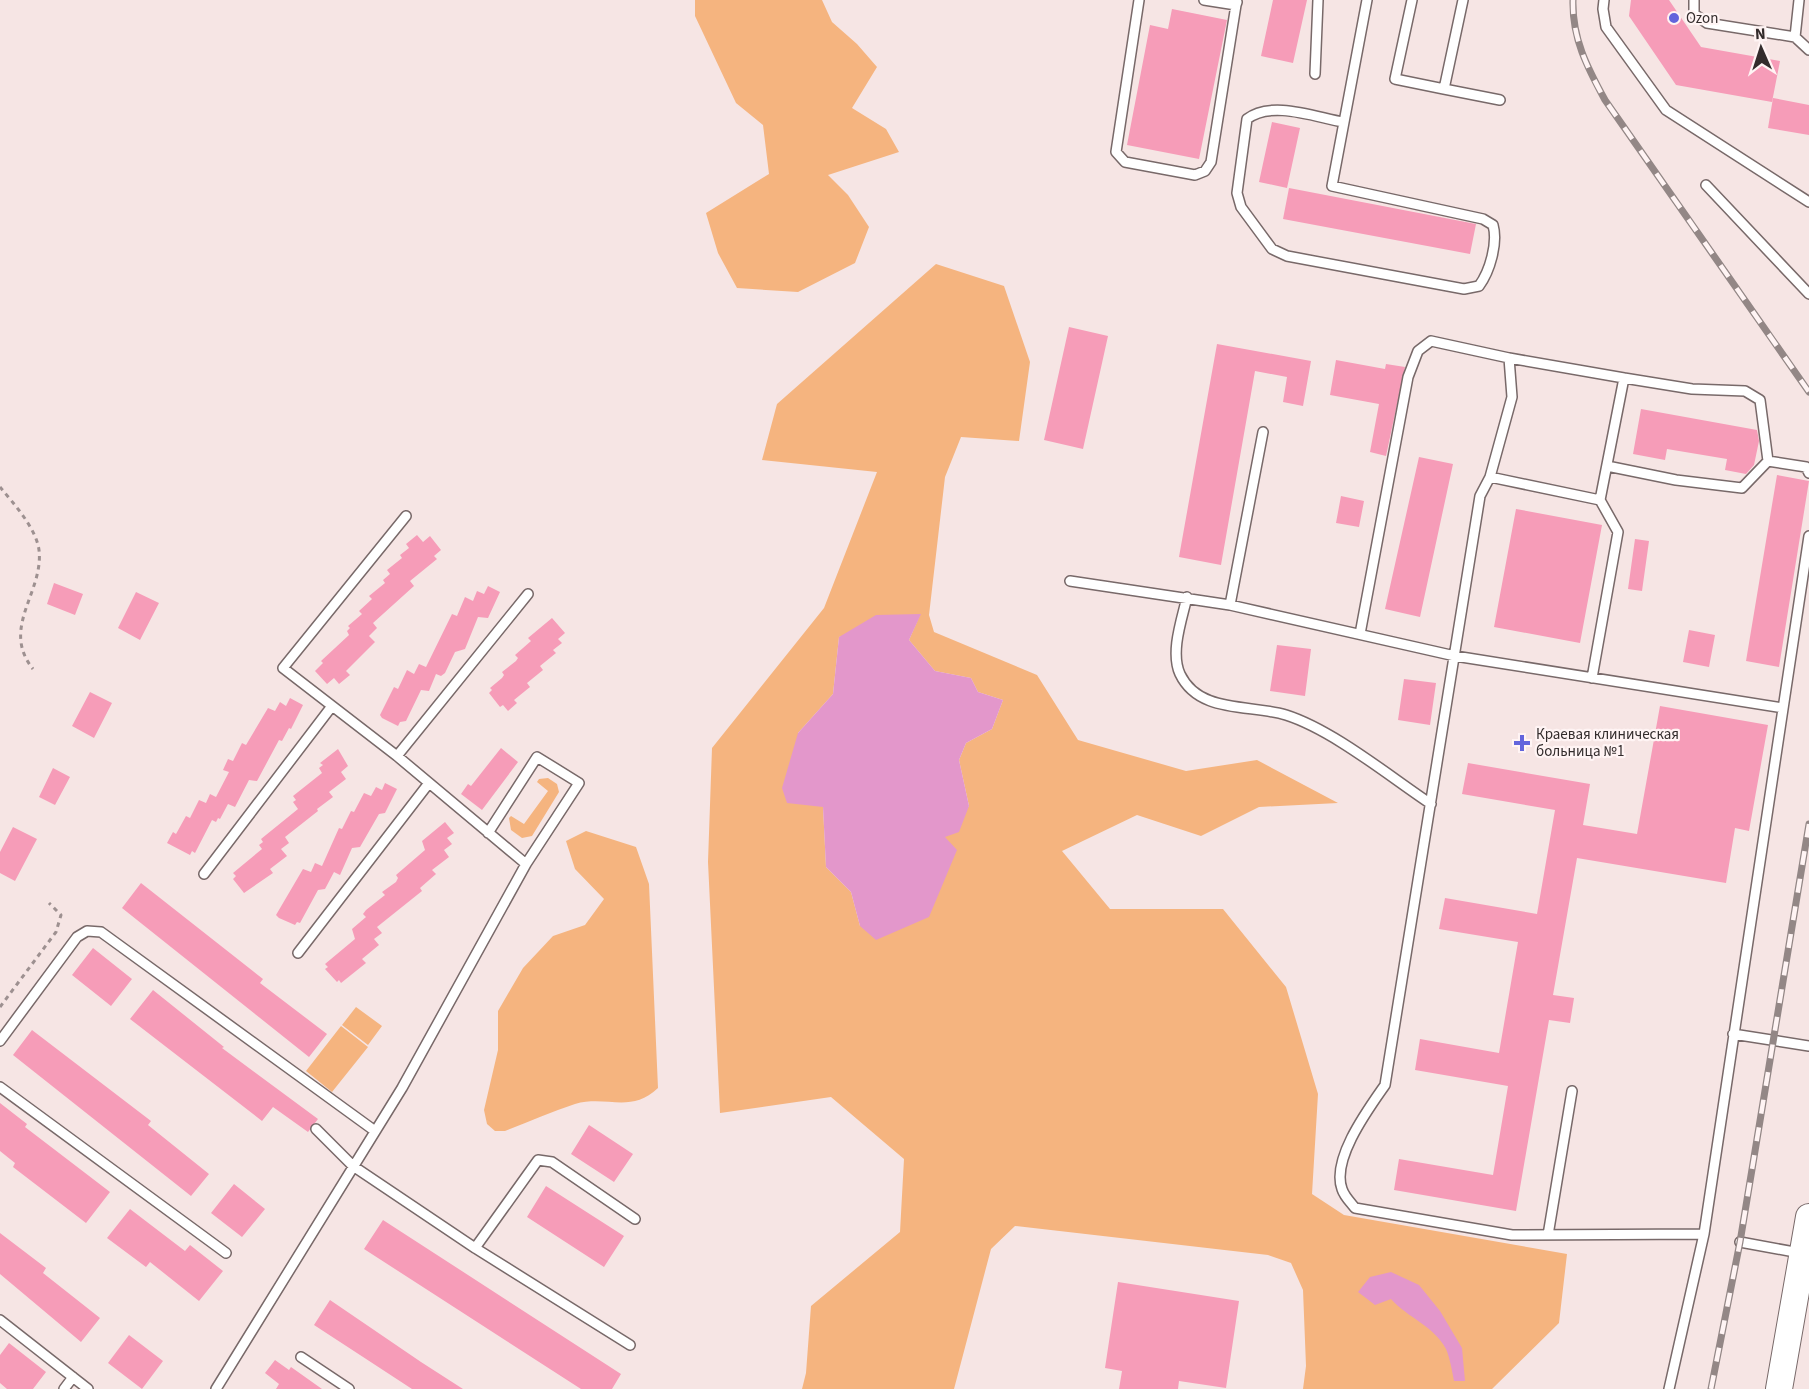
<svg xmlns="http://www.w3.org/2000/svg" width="1809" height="1389" viewBox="0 0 1809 1389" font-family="'Source Sans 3',sans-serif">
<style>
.green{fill:#f5b47f;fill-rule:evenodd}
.water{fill:#e397cb}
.building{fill:#f69cb8}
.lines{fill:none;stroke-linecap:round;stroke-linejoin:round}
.lane-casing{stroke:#786969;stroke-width:12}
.secondary-casing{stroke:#786969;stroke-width:28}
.path{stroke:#9d9090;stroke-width:3;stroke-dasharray:4.5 4.5;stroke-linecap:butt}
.lane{stroke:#fff;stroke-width:9}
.secondary{stroke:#fff;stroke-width:26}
.rail-casing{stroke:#938786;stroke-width:7}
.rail{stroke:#fff4f4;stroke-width:4.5;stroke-dasharray:14;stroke-linecap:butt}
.poi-dot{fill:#6264dc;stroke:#fff4f4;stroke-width:2}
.labels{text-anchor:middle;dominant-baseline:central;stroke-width:4.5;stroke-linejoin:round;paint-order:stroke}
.poi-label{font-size:15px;fill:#332c2c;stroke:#fff4f4;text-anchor:start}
</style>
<rect width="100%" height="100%" fill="#f6e5e4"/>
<path class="green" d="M695,0H822L832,22L857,44L877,67L852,108L886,129L899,152L828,175L848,195L869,227L855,263L798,292L737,288L718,253L706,213L769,174L763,125L736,103L695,16Z
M936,264L1004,286L1030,362L1019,441L961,437L945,477L929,615L934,632L1037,675L1078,740L1186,771L1257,760L1338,803L1259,807L1201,836L1137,815L1062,851L1110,909H1223L1286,987L1318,1094L1312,1194L1344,1215L1567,1254L1559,1323L1492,1389H1303L1306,1366L1303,1290L1291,1263L1268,1255L1015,1226L991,1249L954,1389H802L806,1373L811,1306L900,1232L904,1159L831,1097L720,1113L708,862L712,748L824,608L877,472L762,460L777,404ZM920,615L909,640L935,671L971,678L978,692L1003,700L992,729L966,743L959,760L969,806L944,837L860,926L851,892L826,867L823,807L798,733L833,694L839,637Z
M548,778L557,784L559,792L532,836L522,838L511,830L509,818L511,816L524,824L548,791L537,782L539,779Z
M586,831L636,847L649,884L658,1088C631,1114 607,1095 575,1104C551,1112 528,1122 505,1131H495L487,1124L484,1110L498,1050V1011L523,968L553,936L585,925L604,899L575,869L566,841Z
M356,1007L382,1026L368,1045L342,1025Z
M341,1026L368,1047L332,1092L306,1071Z"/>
<path class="water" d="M921,614L909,640L935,671L971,678L978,692L1003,700L992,729L966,743L959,760L969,806L959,832L945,837L957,850L929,917L876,940L860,926L851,892L826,867L823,807L787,803L782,788L798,733L833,694L839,637L876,615Z
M1391,1272L1419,1285L1440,1311L1462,1348L1465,1381H1454C1452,1371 1450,1358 1446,1349C1434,1326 1408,1318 1391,1299L1375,1305L1358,1292L1370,1277Z"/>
<path class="building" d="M1273,0H1307L1293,63L1261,56Z
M1631,0H1669L1701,47L1780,61L1772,102L1676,85L1629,16Z
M1172,9L1227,20L1199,159L1127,145L1150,25L1168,29Z
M1773,98L1809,105V135L1768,128Z
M1272,122L1300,128L1287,188L1259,182Z
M1289,188L1476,224L1470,254L1283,219Z
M1069,327L1108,336L1083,449L1044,440Z
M1217,344L1311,361L1303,406L1283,402L1287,377L1255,371L1221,565L1179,557Z
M1336,360L1385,369L1386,364L1405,367L1386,456L1370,452L1379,404L1330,395Z
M1641,409L1757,430L1759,441L1754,465L1746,474L1725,470L1727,459L1667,449L1665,460L1633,454Z
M1419,457L1453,464L1420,617L1385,609Z
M1777,475L1809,481L1779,667L1746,661Z
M1341,496L1364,501L1359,527L1336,523Z
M1516,509L1602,525L1580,643L1494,627Z
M417,535L423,542L430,536L441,550L434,556L437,559L410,581L414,586L373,623L377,628L369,636L375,642L346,671L350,675L339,684L334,678L327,684L315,671L323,663L321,661L349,635L347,631L350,628L348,626L362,614L359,611L372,599L369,596L385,583L383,580L390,574L387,570L402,558L400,555L409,548L406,544Z
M1635,539L1649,541L1642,591L1628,589Z
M54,583L83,594L75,615L47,604Z
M488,586L500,592L488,618L478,617L465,649L455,652L445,673L441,676L436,674L429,691L421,690L406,721L400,722L398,726L382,718L380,715L394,687L398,689L407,670L414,674L419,664L426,667L452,614L457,616L465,597L473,601L477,591L484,594Z
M136,592L159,603L140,640L118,628Z
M552,618L565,633L558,639L562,643L553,650L556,653L540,666L543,670L527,683L530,687L514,700L517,703L508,711L503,705L500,707L489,693L492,690L490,688L502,678L504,675L502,672L516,661L518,658L515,655L531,641L528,638Z
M1689,630L1715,635L1709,667L1683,662Z
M1277,645L1311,649L1305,696L1270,691Z
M1404,679L1436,683L1430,725L1398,720Z
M90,692L112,703L94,738L72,726Z
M290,698L303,705L291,729L289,728L282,741L279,740L257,781L249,780L235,807L228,804L220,819L218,818L216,822L212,820L195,853L192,851L190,855L167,843L173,832L176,834L186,816L190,818L199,800L206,803L210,794L216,797L229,772L223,770L228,759L233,761L242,743L246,745L268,708L275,711L280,702L286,706Z
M1660,706L1768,725L1749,831L1735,828L1726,883L1577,858L1553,995L1574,998L1570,1023L1549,1020L1516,1211L1394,1190L1399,1159L1493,1175L1508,1086L1415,1070L1420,1039L1499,1053L1518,942L1439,929L1445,898L1537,914L1555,810L1462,794L1468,763L1590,784L1583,825L1637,834Z
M501,748L518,762L482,810L461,794L468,784L471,786Z
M338,749L348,766L341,772L346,779L329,792L333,797L317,809L318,811L285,837L289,843L281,849L287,856L270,869L273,873L244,893L233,879L236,876L233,873L262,849L259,845L263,842L261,839L298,809L293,802L296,800L293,796L322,773L319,768L323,765L320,763Z
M53,768L70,777L55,805L39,797Z
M385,783L397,789L385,813L379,814L360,847L352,848L340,875L334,872L325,889L318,890L300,923L297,922L295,925L279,918L276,915L303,869L311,872L315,863L322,866L339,828L342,829L351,811L354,812L364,793L371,796L376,787L382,790Z
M445,822L454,833L447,838L452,844L444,850L449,857L432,870L436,874L420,888L422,891L377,927L382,933L374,939L379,945L362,959L366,963L341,983L339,980L337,982L325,969L328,967L325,964L355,939L352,929L366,917L363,914L366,910L385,895L382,892L396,882L398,878L396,875L425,850L422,841Z
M13,827L37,839L15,881L0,873V852Z
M141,883L263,979L260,983L327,1034L309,1057L122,908Z
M93,948L132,979L111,1006L72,975Z
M153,990L224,1047L222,1048L318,1119L308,1132L273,1107L262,1121L130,1019Z
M32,1030L151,1121L148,1125L209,1174L191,1196L13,1055Z
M0,1103L27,1124L25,1127L110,1192L86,1223L13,1167L15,1163L0,1151Z
M589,1125L633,1154L614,1182L571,1154Z
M234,1184L265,1209L242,1237L211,1213Z
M546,1186L624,1236L604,1267L527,1217Z
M130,1209L185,1251L190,1245L223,1271L199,1301L150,1262L146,1267L107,1238Z
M383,1220L621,1374L612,1389H581L364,1249Z
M0,1233L46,1268L43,1273L100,1318L81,1342L0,1274Z
M1118,1282L1239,1301L1226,1388L1179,1381L1178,1389H1119L1122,1371L1105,1368Z
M330,1300L421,1362L463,1389H412L360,1355L314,1325Z
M129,1335L163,1361L142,1389L108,1363Z
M9,1343L46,1372L33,1389H7L0,1383V1355Z
M275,1360L289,1370L291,1367L322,1389H276L279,1384L265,1373Z"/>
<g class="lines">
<g class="lane-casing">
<path id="lane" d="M1139,0L1116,152L1125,162L1195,175L1205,171L1211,162L1236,5
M1204,0L1236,5L1237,2
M1412,0L1395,79L1444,89L1463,0
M1604,0L1603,9L1606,27L1666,110L1809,202
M1694,0V14L1707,23L1795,37
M1799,0L1795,37L1809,50
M1315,74L1318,0
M1444,89L1500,100
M1343,122C1315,117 1271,100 1247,119L1237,193L1241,207L1272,249L1287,256L1464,289L1479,286C1490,271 1498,243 1493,225L1483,219L1332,186L1367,0
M1706,185L1809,294
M1509,358L1624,378L1600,500
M1768,461L1806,467L1809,473
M1607,466L1676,480L1742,488L1768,461L1760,400L1745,391L1692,389L1624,378
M406,516L283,668L397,756L526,864
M1070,581L1230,605L1455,656L1783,708
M1187,597C1182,619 1170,652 1180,674C1199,714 1250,704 1286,715C1333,730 1389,776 1431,804
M1230,605L1263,432
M1360,634L1408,377L1418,351L1431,341L1509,358L1512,397L1490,477
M1592,678L1618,532L1600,500L1490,477L1480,496L1385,1085C1369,1108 1331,1159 1342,1189C1344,1196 1351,1203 1355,1208L1512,1235L1704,1234
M397,756L528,594
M204,874L332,706
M298,953L429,783
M1733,1034L1809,1046
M0,1041L77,937L87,931L101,932L375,1131
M0,1087L226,1253
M316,1129L353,1166L475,1248L630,1345
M1548,1235L1572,1091
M1740,1242L1800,1253
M475,1248L538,1160L552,1162L635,1219
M0,1320L88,1389
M301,1357L349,1389
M64,1389L73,1377
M216,1389L402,1088L526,864L579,783L537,757L488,833
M1669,1389L1704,1234L1809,536"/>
</g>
<g class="secondary-casing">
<path id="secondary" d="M1779,1389L1809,1217"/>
</g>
<path class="path" d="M0,487C14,504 36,528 39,550C44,592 0,628 33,669
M0,1007L56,932L61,915L49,903"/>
<use href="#lane" class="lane"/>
<use href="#secondary" class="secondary"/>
<g class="rail-casing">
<path id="rail" d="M1573,0C1572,38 1587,67 1605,100L1809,392
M1711,1389L1740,1242L1809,824"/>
</g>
<use href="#rail" class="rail"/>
</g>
<g class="poi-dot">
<circle cx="1674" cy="18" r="6"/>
<path d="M1519 734h6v6h6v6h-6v6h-6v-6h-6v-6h6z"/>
</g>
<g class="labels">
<g class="poi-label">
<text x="1686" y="18">Ozon</text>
<text x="1536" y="734">Краевая клиническая<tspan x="1536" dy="17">больница №1</tspan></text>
</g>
</g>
<g transform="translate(1761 48) rotate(357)" stroke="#fff4f4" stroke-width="4.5" paint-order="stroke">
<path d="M0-4.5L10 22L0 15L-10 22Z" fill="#332c2c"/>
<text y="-9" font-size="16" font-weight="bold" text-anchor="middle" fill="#332c2c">N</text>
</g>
</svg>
